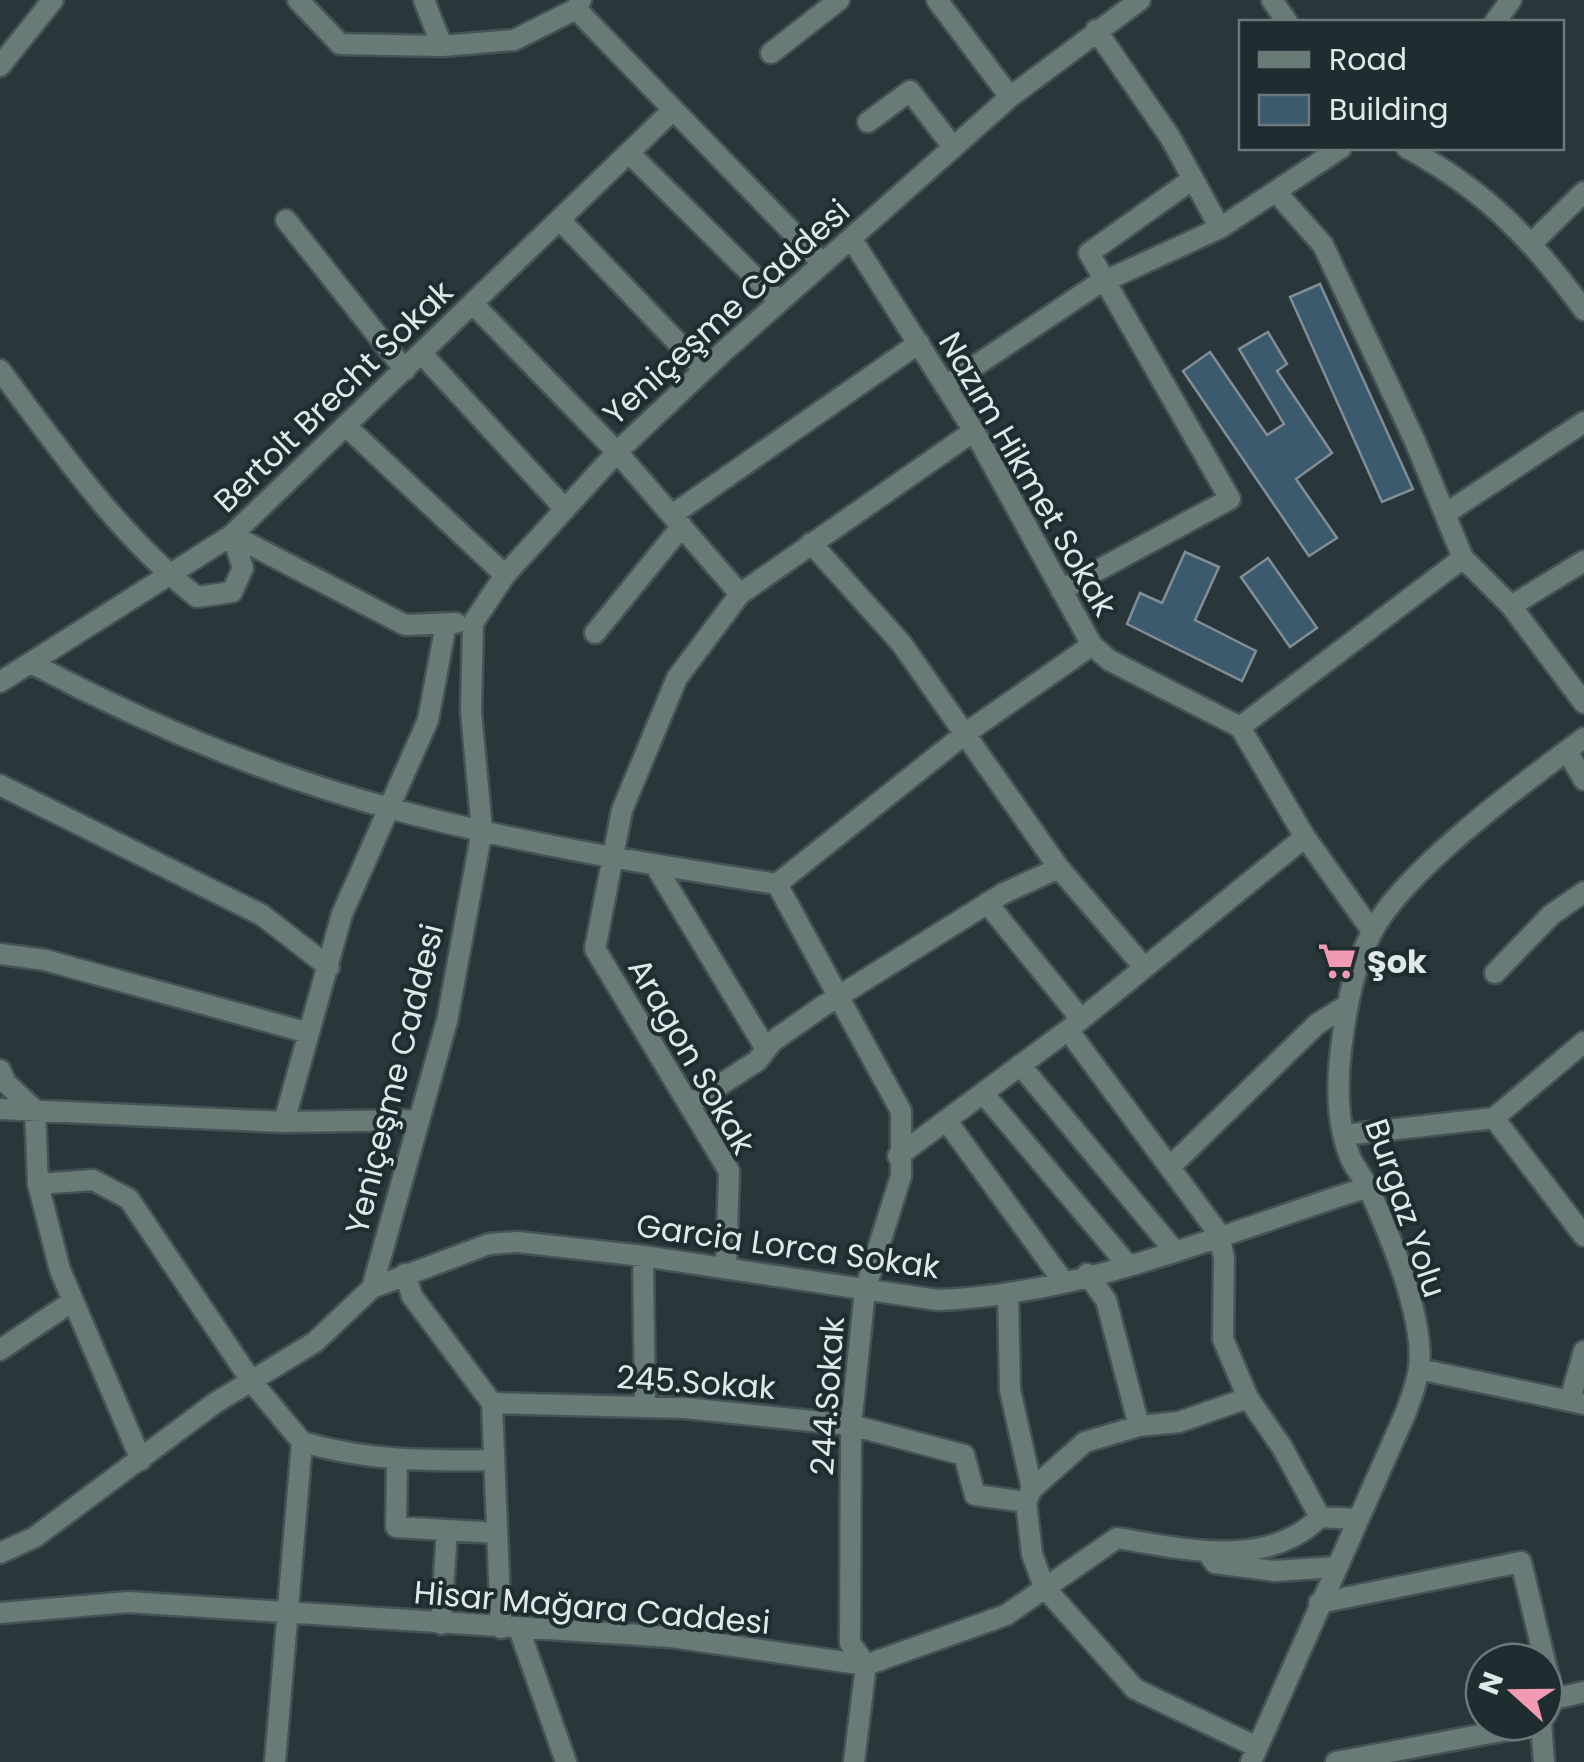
<svg xmlns="http://www.w3.org/2000/svg" width="1584" height="1762" viewBox="0 0 1584 1762" font-family="Poppins,sans-serif">
<style>
.building{fill:#3c5a6e;stroke:#818e97;stroke-width:2.5}
.lines{fill:none;stroke-linecap:round;stroke-linejoin:round}
.minor-casing{stroke:#465356;stroke-width:25}
.minor{stroke:#697b76;stroke-width:20}
.labels{text-anchor:middle;dominant-baseline:central;stroke-width:8;stroke-linejoin:round;paint-order:stroke}
.street-label{font-size:32px;fill:#e0e9ea;stroke:#1f2d30}
.poi-label{font-size:32px;font-weight:bold;fill:#e0e9ea;stroke:#1f2d30;text-anchor:start}
</style>
<rect width="100%" height="100%" fill="#29373a"/>
<path class="building" d="M1320,284L1413,489L1382,502L1290,297Z
M1268,332L1287,364L1277,371L1332,453L1296,479L1337,538L1309,556L1183,371L1210,352L1267,435L1284,424L1239,349Z
M1185,552L1219,567L1195,620L1256,651L1242,681L1127,624L1140,593L1162,603Z
M1268,558L1317,628L1290,647L1241,577Z"/>
<g class="lines">
<g class="minor-casing">
<path id="minor" d="M298,0L340,44L442,46L514,40L576,9L581,0
M424,0L442,46
M937,0L1010,97
M1272,0L1287,22
M576,9L822,263
M1495,22L1511,0
M1096,30L1170,137L1220,228
M771,53L839,0
M0,66L53,0
M868,122L910,91L953,147
M1407,148C1485,190 1532,239 1584,310
M629,153L779,301
M1277,193L1323,245L1414,439L1463,558L1511,606L1584,703
M286,220L405,370
M560,220L704,370
M851,238L974,431L1092,645L1109,660L1240,727L1305,837L1372,931
M1533,242L1584,192
M473,304L617,452L740,594
M422,354L565,509
M0,370C59,449 119,536 197,597L232,592L243,568L232,535
M945,386L1096,285L1220,228L1341,148
M347,427L505,575
M1445,514L1584,422
M672,515L919,343
M232,535L405,625L456,623
M811,543L901,643L1059,868L1143,966
M1061,590L1230,499L1089,253L1193,179
M1511,606L1584,561
M595,633L682,526
M31,663C144,723 266,774 389,808C516,843 648,864 777,884
M0,682L232,535L672,111
M1240,727L1463,558
M1567,751L1584,780
M0,785L262,915L329,967
M655,865L766,1049
M777,884L901,1111V1176L865,1290L851,1425L850,1643L866,1665L854,1762
M777,884L966,733L1092,645
M987,903L1081,1019
M0,954L45,960L309,1033
M1495,973L1551,915L1584,892
M1068,1030L1219,1234L1224,1258L1223,1339L1248,1398L1282,1447L1320,1517L1358,1519
M1020,1065L1173,1249
M0,1070L6,1083L35,1110L38,1184L60,1270L141,1460
M983,1093L1127,1264
M689,1105L757,1061L773,1041L823,1006L1004,893L1059,868
M0,1109L284,1122L419,1120
M1494,1118L1584,1042
M946,1120L1063,1281
M284,1122L342,914L428,720L446,624
M1344,1135L1494,1118L1584,1236
M898,1156L1068,1030L1305,837
M1172,1165L1317,1024L1346,1006
M38,1184L93,1180L129,1199L252,1382L302,1442
M643,1256L645,1407
M726,1269L729,1171L595,949L622,810L677,678L740,594L974,431
M405,1274L412,1296L492,1403L501,1628
M1087,1274L1106,1300L1139,1426
M372,1288L489,1244L518,1242L643,1256L937,1300C1084,1295 1229,1231 1368,1187
M1008,1293L1010,1390L1032,1489
M0,1350L73,1301
M1419,1369L1584,1404
M1570,1400L1584,1351
M492,1403L685,1408L851,1425L964,1455L975,1495L1026,1502L1032,1489L1085,1442L1139,1426L1179,1422L1248,1398
M302,1442C367,1461 427,1461 494,1460
M397,1462L396,1527L497,1533
M1026,1502L1032,1554L1044,1587L1135,1689L1257,1747
M0,1553L35,1537L215,1403L315,1342L372,1288L447,1021L482,830L471,712L473,623L505,575L617,452L723,352L1010,97L1140,0
M1208,1553L1215,1563L1274,1571L1335,1567
M1319,1603L1521,1562L1554,1699L1544,1717
M0,1613L128,1602L671,1637L866,1665L1006,1615L1117,1538C1184,1549 1267,1570 1320,1517
M441,1624L447,1530
M519,1629L566,1762
M1554,1699L1584,1692
M1541,1722L1544,1762
M275,1762L302,1442
M1251,1762L1406,1412C1411,1398 1417,1383 1419,1368C1425,1317 1389,1233 1368,1187C1362,1176 1353,1166 1349,1154C1337,1123 1337,1082 1341,1049C1346,1010 1353,967 1372,932C1404,870 1526,781 1584,738
M1336,1762L1539,1724"/>
</g>
<use href="#minor" class="minor"/>
</g>
<defs>
<g id="supermarket-bare" transform="scale(3)"><path d="M-6-5.5h2.5l.6 2H6L4.5 2H-2.5L-4.4-4H-6ZM-1.5 3.2a1.3 1.3 0 1 0 .1 0ZM3 3.2a1.3 1.3 0 1 0 .1 0Z" fill="#f19ab3" stroke="#1f2d30" stroke-width="2.5" paint-order="stroke"/></g>
</defs>
<g fill-rule="evenodd">
<use href="#supermarket-bare" x="1337" y="961"/>
</g>
<g class="labels">
<g class="street-label">
<text transform="translate(726 312) rotate(-42)">Yeniçeşme Caddesi</text>
<text transform="translate(333 396) rotate(-44)">Bertolt Brecht Sokak</text>
<text transform="translate(1028 474) rotate(60)">Nazım Hikmet Sokak</text>
<text transform="translate(692 1056) rotate(60)">Aragon Sokak</text>
<text transform="translate(394 1079) rotate(-76)">Yeniçeşme Caddesi</text>
<text transform="translate(1406 1208) rotate(71)">Burgaz Yolu</text>
<text transform="translate(788 1246) rotate(8)">Garcia Lorca Sokak</text>
<text transform="translate(696 1382) rotate(4)">245.Sokak</text>
<text transform="translate(827 1396) rotate(-86)">244.Sokak</text>
<text transform="translate(592 1607) rotate(5)">Hisar Mağara Caddesi</text>
</g>
<g class="poi-label">
<text x="1367" y="961">Şok</text>
</g>
</g>
<rect x="1239" y="20" width="325" height="130" fill="#1f2d30" stroke="#6c787a" stroke-width="2.5"/>
<rect x="1259" y="52" width="50" height="15" fill="#697b76" stroke="#6c787a" stroke-width="2.5"/>
<text x="1329" y="70" font-size="30" fill="#e0e9ea">Road</text>
<rect x="1259" y="95" width="50" height="30" fill="#3c5a6e" stroke="#6c787a" stroke-width="2.5"/>
<text x="1329" y="120" font-size="30" fill="#e0e9ea">Building</text>
<g transform="translate(1514 1692) rotate(291)"><circle r="48" fill="#1f2d30" stroke="#6c787a" stroke-width="2.5"/>
<path d="M0-8L18 38L0 25L-18 38Z" fill="#f19ab3"/>
<text y="-15" font-size="28" font-weight="bold" text-anchor="middle" fill="#e0e9ea">N</text>
</g>
</svg>
